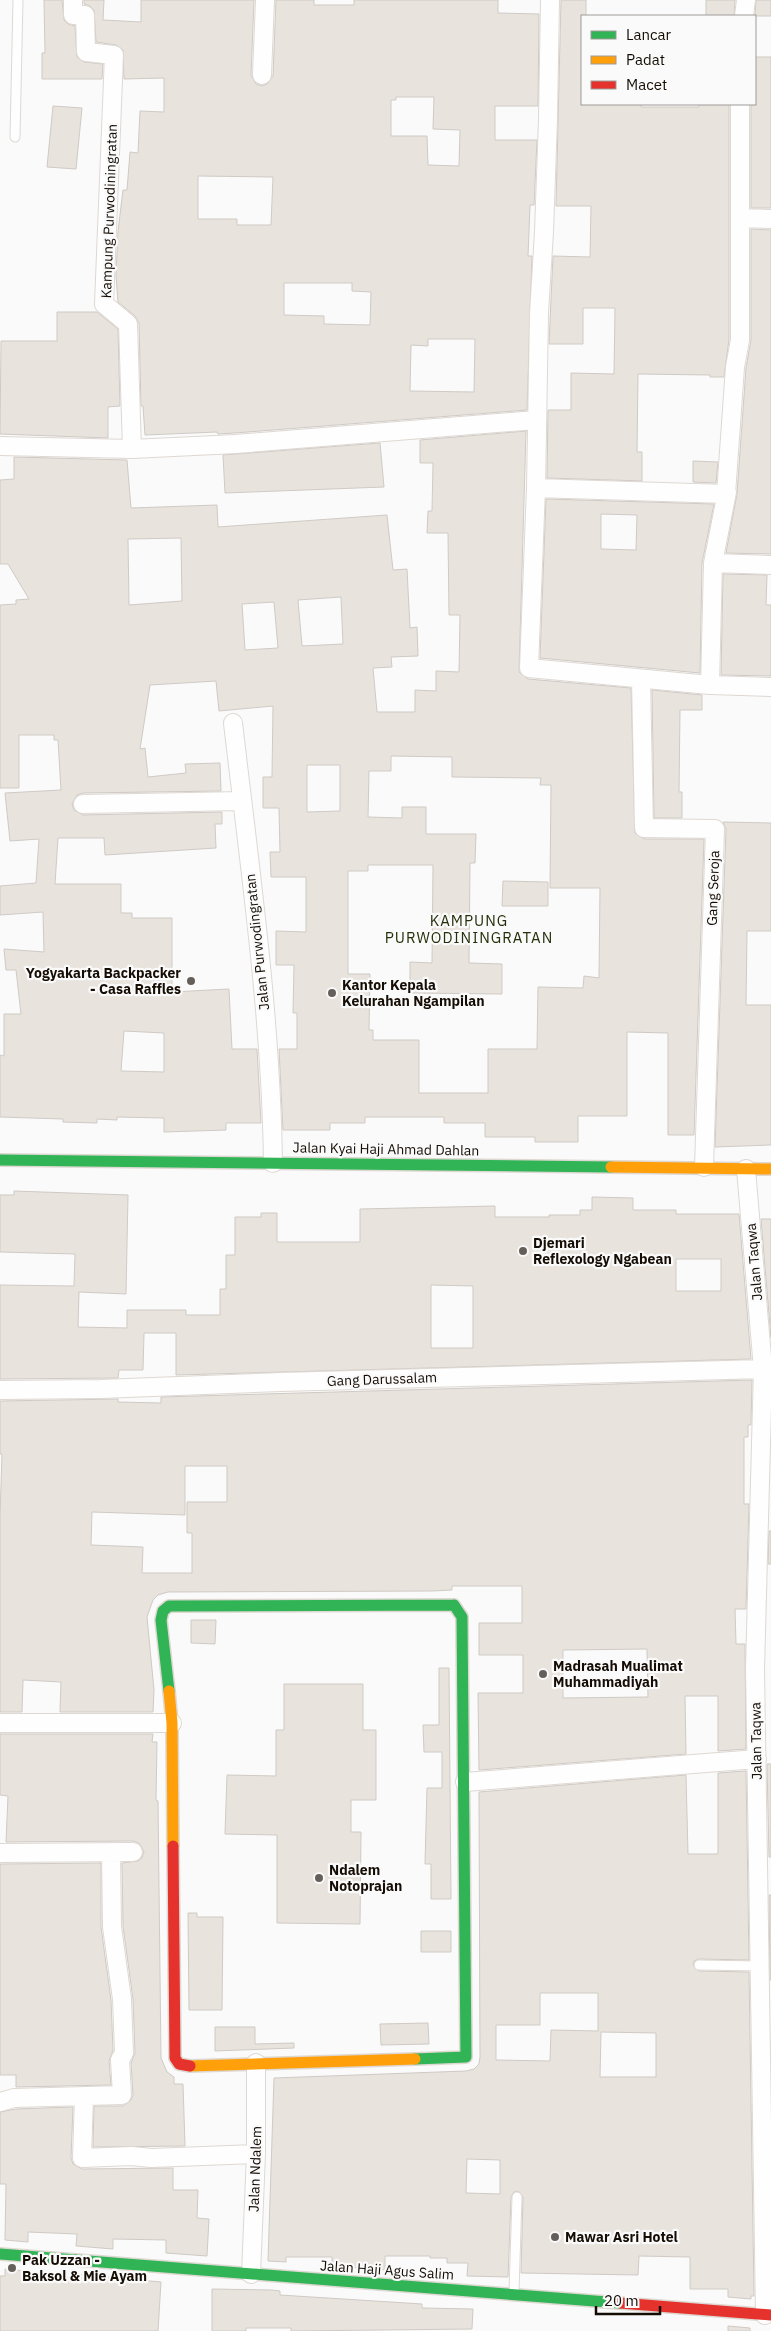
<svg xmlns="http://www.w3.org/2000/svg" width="771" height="2331" viewBox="0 0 771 2331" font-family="'IBM Plex Sans',sans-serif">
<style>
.building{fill:#e8e3dd;stroke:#cfcac5;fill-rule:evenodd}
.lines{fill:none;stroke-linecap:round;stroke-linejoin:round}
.lane-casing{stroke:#ded8d2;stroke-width:11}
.street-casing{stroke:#ded8d2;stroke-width:20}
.fast-casing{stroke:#ded8d2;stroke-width:14}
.slow-casing{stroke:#ded8d2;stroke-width:14}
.jam-casing{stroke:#ded8d2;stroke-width:14}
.lane{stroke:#fefefe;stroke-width:9}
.street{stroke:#fefefe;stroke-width:18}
.fast{stroke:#30b455;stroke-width:11}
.slow{stroke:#ff9f0a;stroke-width:11}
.jam{stroke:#e5322d;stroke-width:11}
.poi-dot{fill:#655f5a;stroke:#fafafa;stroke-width:2}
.labels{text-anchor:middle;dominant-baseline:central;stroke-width:4.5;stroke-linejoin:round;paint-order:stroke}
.street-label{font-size:14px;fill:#150c04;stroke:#fafafa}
.poi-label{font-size:14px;font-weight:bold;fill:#150c04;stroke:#fafafa;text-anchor:start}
.neighbourhood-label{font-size:15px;letter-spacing:1px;fill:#25300a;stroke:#fafafa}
</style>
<rect width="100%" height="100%" fill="#fafafa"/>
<path class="building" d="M44,0H62L64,20L68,24L75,26L77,57L84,62L103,64L102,79H42V53H45Z
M84,0H104L103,20L141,22V0H254L251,75L256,84L262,86L267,84L273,76L276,0H314V5H354V0H498V13L539,14L538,106H495V140H537L534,205H530L528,256H532L527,410L235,433L218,434L217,432L145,435L143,406H141L139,323L135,316L118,302L116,276L118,231L123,190H127L130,152L138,153L140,111L164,112V78L124,79L123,50L116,45L96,42L94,10L90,6L84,4ZM396,97H434L433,129L460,130L459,166L428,165L427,136H391V100H396ZM198,176L273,177L271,225H237V219H198ZM284,283H352V291L371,292L370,325L324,324V316L284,315ZM428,339H475L474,392L410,391L411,345L428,346Z
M561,0H586V16H582V104H641V107H699V104H729V339L724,377H710V375L638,374L637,452H642V481L547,478L548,410H571V373L614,374L615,308H583V344H549L553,256L590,257L591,206H556Z
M706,0H735L734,16H706Z
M756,0H771V16H755Z
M755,57H771V208H751V104H755Z
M53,106L82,108L76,169L47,167Z
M751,229L771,230V554L726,553L737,494L746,368L751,340Z
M57,312H97L118,329L120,406L108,407V438L0,434L1,341H57Z
M526,431L519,672L528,679L631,688L635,833L644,839H704L694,1135H668V1033L627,1032V1116H578V1142H535V1137H485V1123H444V1117H365V1123H330V1130H283L279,1049H297V1013H293L294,965H276V931L306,932V877H271L270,852H280L279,808H263V777H272L273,706L219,711L216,681L150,685L140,749L145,748L148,777L186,773L185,764L220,763L221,791L83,793L77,795L72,804L74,810L83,815L222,812V824H215L216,848L105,855L104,838H58L55,884H121V913H132V918H172V992L229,989L232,1049H257L261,1123H226V1130L164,1132V1118L117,1117V1120L97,1119V1123L63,1122V1119L0,1117V1055L4,1056V1014H21L16,970H6L4,949L44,952L43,912L0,915V886L36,883L39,839L10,841L5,793L61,790L58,740H54V735H19V788H0V605L16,604V600L29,599L8,564H0V480L14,479V457L127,460L131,508L217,505L218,527L387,515L393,570L407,569L410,628L417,627L418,656L391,657L392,667L373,668L377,712H415V690L436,691V671L459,672L460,615H449L448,533H427L428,511H432L433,463H420V440ZM181,538L182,601L129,605L128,539ZM341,597L343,644L302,646L298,600ZM274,602L278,648L245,650L242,604ZM391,756L452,757V777L541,778L540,785H551L550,888H600L599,978L584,976L583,988L538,987L537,1049H488V1093H419V1040H373V1030H369L370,974H348V871H368V865H433L432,963L410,962V993L502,994V964L469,963L470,863H475L476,834H426V807H402V818L368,817L369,771H391ZM307,765H340V811L307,812ZM124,1031L164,1033V1072L121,1071Z
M380,443L384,487L225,493L223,455Z
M693,461L718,462L716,483L693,482Z
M546,499L714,504L702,563L700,673L540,658ZM601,514L637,515L636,550L601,549Z
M723,574L767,575L766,605H771V676L721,675Z
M652,690L702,695V710H680L679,792H682V818H654Z
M723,822L771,823V931H747L746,1005H771V1145L715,1147L726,829Z
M503,881L548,882V906H502Z
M14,1191L128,1195L126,1294L79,1292L78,1327L127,1328V1310H186V1315H220V1289H226V1255H235V1217H261V1213H277V1242H360V1209L495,1206V1217H549V1215H580V1210H592V1197L633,1198V1210H676V1214H739L751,1359L176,1375V1333H144L143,1370H119L118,1378L0,1379V1285L74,1286L75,1254L0,1252V1195H14ZM676,1259H721V1291H676ZM431,1285L473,1286V1348H431Z
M761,1219H771V1338Z
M752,1380L751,1425H748V1437H744V1504H749L746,1609H735L736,1644H745L746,1749L718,1751V1696H685L686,1754L479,1770L478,1693H523V1655H479V1623H522V1586H452V1590L432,1591L168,1592L158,1595L153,1600L147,1617L154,1690L153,1712H60L61,1682L23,1680L22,1712H0V1517L2,1454H0V1401L118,1399V1402L161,1403V1397ZM185,1466H227V1502H187V1533H192V1573H142L143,1547L91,1545L92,1512L185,1515ZM647,1649L648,1697L563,1698V1650Z
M769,1531H771V1564H768Z
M191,1620H216L215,1644L191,1643Z
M439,1668H449L451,1899H431V1864H425L427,1788H442V1752H424L423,1725H439Z
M284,1684H363V1730H376V1800H351V1832H361L360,1924L277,1923V1835L225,1834L227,1775L276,1776V1730H284Z
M0,1734H153L152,1742H157L156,1800L158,1801L161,2058L167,2072L174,2077V2084H183L185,2146L93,2147L94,2106H123L131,2100L133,2095L131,2063L135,2053L133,1999L123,1926L122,1863L138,1861L142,1858L144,1851L139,1843L133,1841L6,1842L8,1796L0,1795Z
M767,1764H771V1857H769Z
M746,1771L749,1960L699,1959L694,1961L693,1965L699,1971L749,1972L754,2296H751V2299L728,2297V2289H690V2257L639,2256L638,2275L521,2273L523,2197L518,2191L514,2192L511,2197L508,2277L467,2276L468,2263H447V2258H430V2256H385V2270L332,2266V2257H286V2262L268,2261L274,2078L466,2071L474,2069L479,2064L480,2057L479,1792L686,1775L688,1854H718V1773ZM540,1993H598V2031L551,2030L550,2061L496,2060V2025H540ZM601,2032L656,2033V2077H600ZM467,2159L500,2160V2194L466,2193Z
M101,1863V1927L111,2000L113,2050L109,2061L111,2085L16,2087V2075H0V1864Z
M769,1895H771V1980H770Z
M188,1913H197V1917H223L222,2010H189Z
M421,1931H451V1952H421Z
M428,2023L429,2044L381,2045L380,2024Z
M215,2027H255V2044L294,2043V2048L215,2051Z
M73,2107L71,2158L73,2164L82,2169L173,2168V2190H198L197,2218L209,2219L207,2256L166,2253V2240L113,2239V2249L76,2246L77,2234L28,2232V2242L5,2240L6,2184H0V2112L16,2109Z
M5,2269L27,2271V2275L75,2278V2274L161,2282L158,2331H0V2276H5Z
M212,2289L272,2290L280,2291V2295L422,2304V2308L473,2309L472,2329L291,2331V2328H246V2331H212Z
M728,2326L750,2328V2331H728Z"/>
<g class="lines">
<g class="lane-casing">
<path id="lane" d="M15,137L18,0
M699,1965L760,1966
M514,2292L517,2197"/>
</g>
<g class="street-casing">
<path id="street" d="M73,0V15H85L86,52L114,55L104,304L128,324L132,449
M550,0L548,119L544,232L539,313L536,488L529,668L710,685L771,687
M744,16L746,0
M262,75L265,0
M740,218L771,219
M0,446L132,449L236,444L536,420
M536,488L726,494L735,367L740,340V104
M713,563L771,565
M641,679L644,828L715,829L704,1167
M710,685L713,563L727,492
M233,723C250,869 271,1016 273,1163
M83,804L242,801
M746,1169L763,1369L755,1669L765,2315
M0,1390L101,1389L281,1382L763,1369
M0,1723H172
M465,1782L757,1759
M0,1853L133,1852
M84,2097L82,2158L132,2156L151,2158L256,2154
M0,2102L14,2098L122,2095L120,2060L124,2053L122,1999L112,1927L111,1852
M251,2274L256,2154V2063"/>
</g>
<g class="fast-casing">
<path id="fast" d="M0,1160L611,1167
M169,1691L161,1620L163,1611L169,1606L454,1605
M415,2059L466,2057L462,1617L454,1605
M0,2254L620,2303"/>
</g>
<g class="slow-casing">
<path id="slow" d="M611,1167L771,1169
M169,1691L172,1723L173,1846
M190,2066L415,2059"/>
</g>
<g class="jam-casing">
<path id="jam" d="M173,1846L175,2058L179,2064L190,2066
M620,2303L771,2315"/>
</g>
<use href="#lane" class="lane"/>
<use href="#street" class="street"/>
<use href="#fast" class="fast"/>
<use href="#slow" class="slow"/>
<use href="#jam" class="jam"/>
</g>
<g class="poi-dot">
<circle cx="191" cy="981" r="5"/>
<circle cx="332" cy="993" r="5"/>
<circle cx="523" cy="1251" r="5"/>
<circle cx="543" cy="1674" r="5"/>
<circle cx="319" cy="1878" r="5"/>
<circle cx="555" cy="2237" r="5"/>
<circle cx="12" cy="2268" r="5"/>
</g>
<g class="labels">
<g class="street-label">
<text transform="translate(109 211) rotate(-88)">Kampung Purwodiningratan</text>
<text transform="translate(713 888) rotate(-88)">Gang Seroja</text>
<text transform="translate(257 942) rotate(-96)">Jalan Purwodingratan</text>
<text transform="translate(386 1149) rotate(1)">Jalan Kyai Haji Ahmad Dahlan</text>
<text transform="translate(754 1262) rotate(-95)">Jalan Taqwa</text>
<text transform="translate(382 1379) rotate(-2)">Gang Darussalam</text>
<text transform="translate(756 1741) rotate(-91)">Jalan Taqwa</text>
<text transform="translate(255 2169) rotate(-88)">Jalan Ndalem</text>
<text transform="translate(387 2270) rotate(4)">Jalan Haji Agus Salim</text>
</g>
<g class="poi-label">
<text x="181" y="973" text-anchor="end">Yogyakarta Backpacker<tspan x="181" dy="16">- Casa Raffles</tspan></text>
<text x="342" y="985">Kantor Kepala<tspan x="342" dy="16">Kelurahan Ngampilan</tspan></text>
<text x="533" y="1243">Djemari<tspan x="533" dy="16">Reflexology Ngabean</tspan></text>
<text x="553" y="1666">Madrasah Mualimat<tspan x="553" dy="16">Muhammadiyah</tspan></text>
<text x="329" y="1870">Ndalem<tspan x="329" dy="16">Notoprajan</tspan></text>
<text x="565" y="2237">Mawar Asri Hotel</text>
<text x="22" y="2260">Pak Uzzan -<tspan x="22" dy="16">Baksol &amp; Mie Ayam</tspan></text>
</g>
<g class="neighbourhood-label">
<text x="469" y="920">KAMPUNG<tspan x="469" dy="17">PURWODININGRATAN</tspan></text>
</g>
</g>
<rect x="581" y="15" width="175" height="90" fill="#fafafa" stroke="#9e9b98"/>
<rect x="591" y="31" width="25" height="8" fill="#30b455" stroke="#9e9b98"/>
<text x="626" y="40" font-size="15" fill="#150c04">Lancar</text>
<rect x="591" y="56" width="25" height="8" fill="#ff9f0a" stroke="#9e9b98"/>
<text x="626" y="65" font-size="15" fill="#150c04">Padat</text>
<rect x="591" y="81" width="25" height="8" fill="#e5322d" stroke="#9e9b98"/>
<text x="626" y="90" font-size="15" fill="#150c04">Macet</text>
<path d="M596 2306v8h64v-8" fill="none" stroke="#150c04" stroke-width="2.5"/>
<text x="604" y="2306" font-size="15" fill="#150c04" stroke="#fafafa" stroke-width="4" paint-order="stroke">20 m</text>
</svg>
